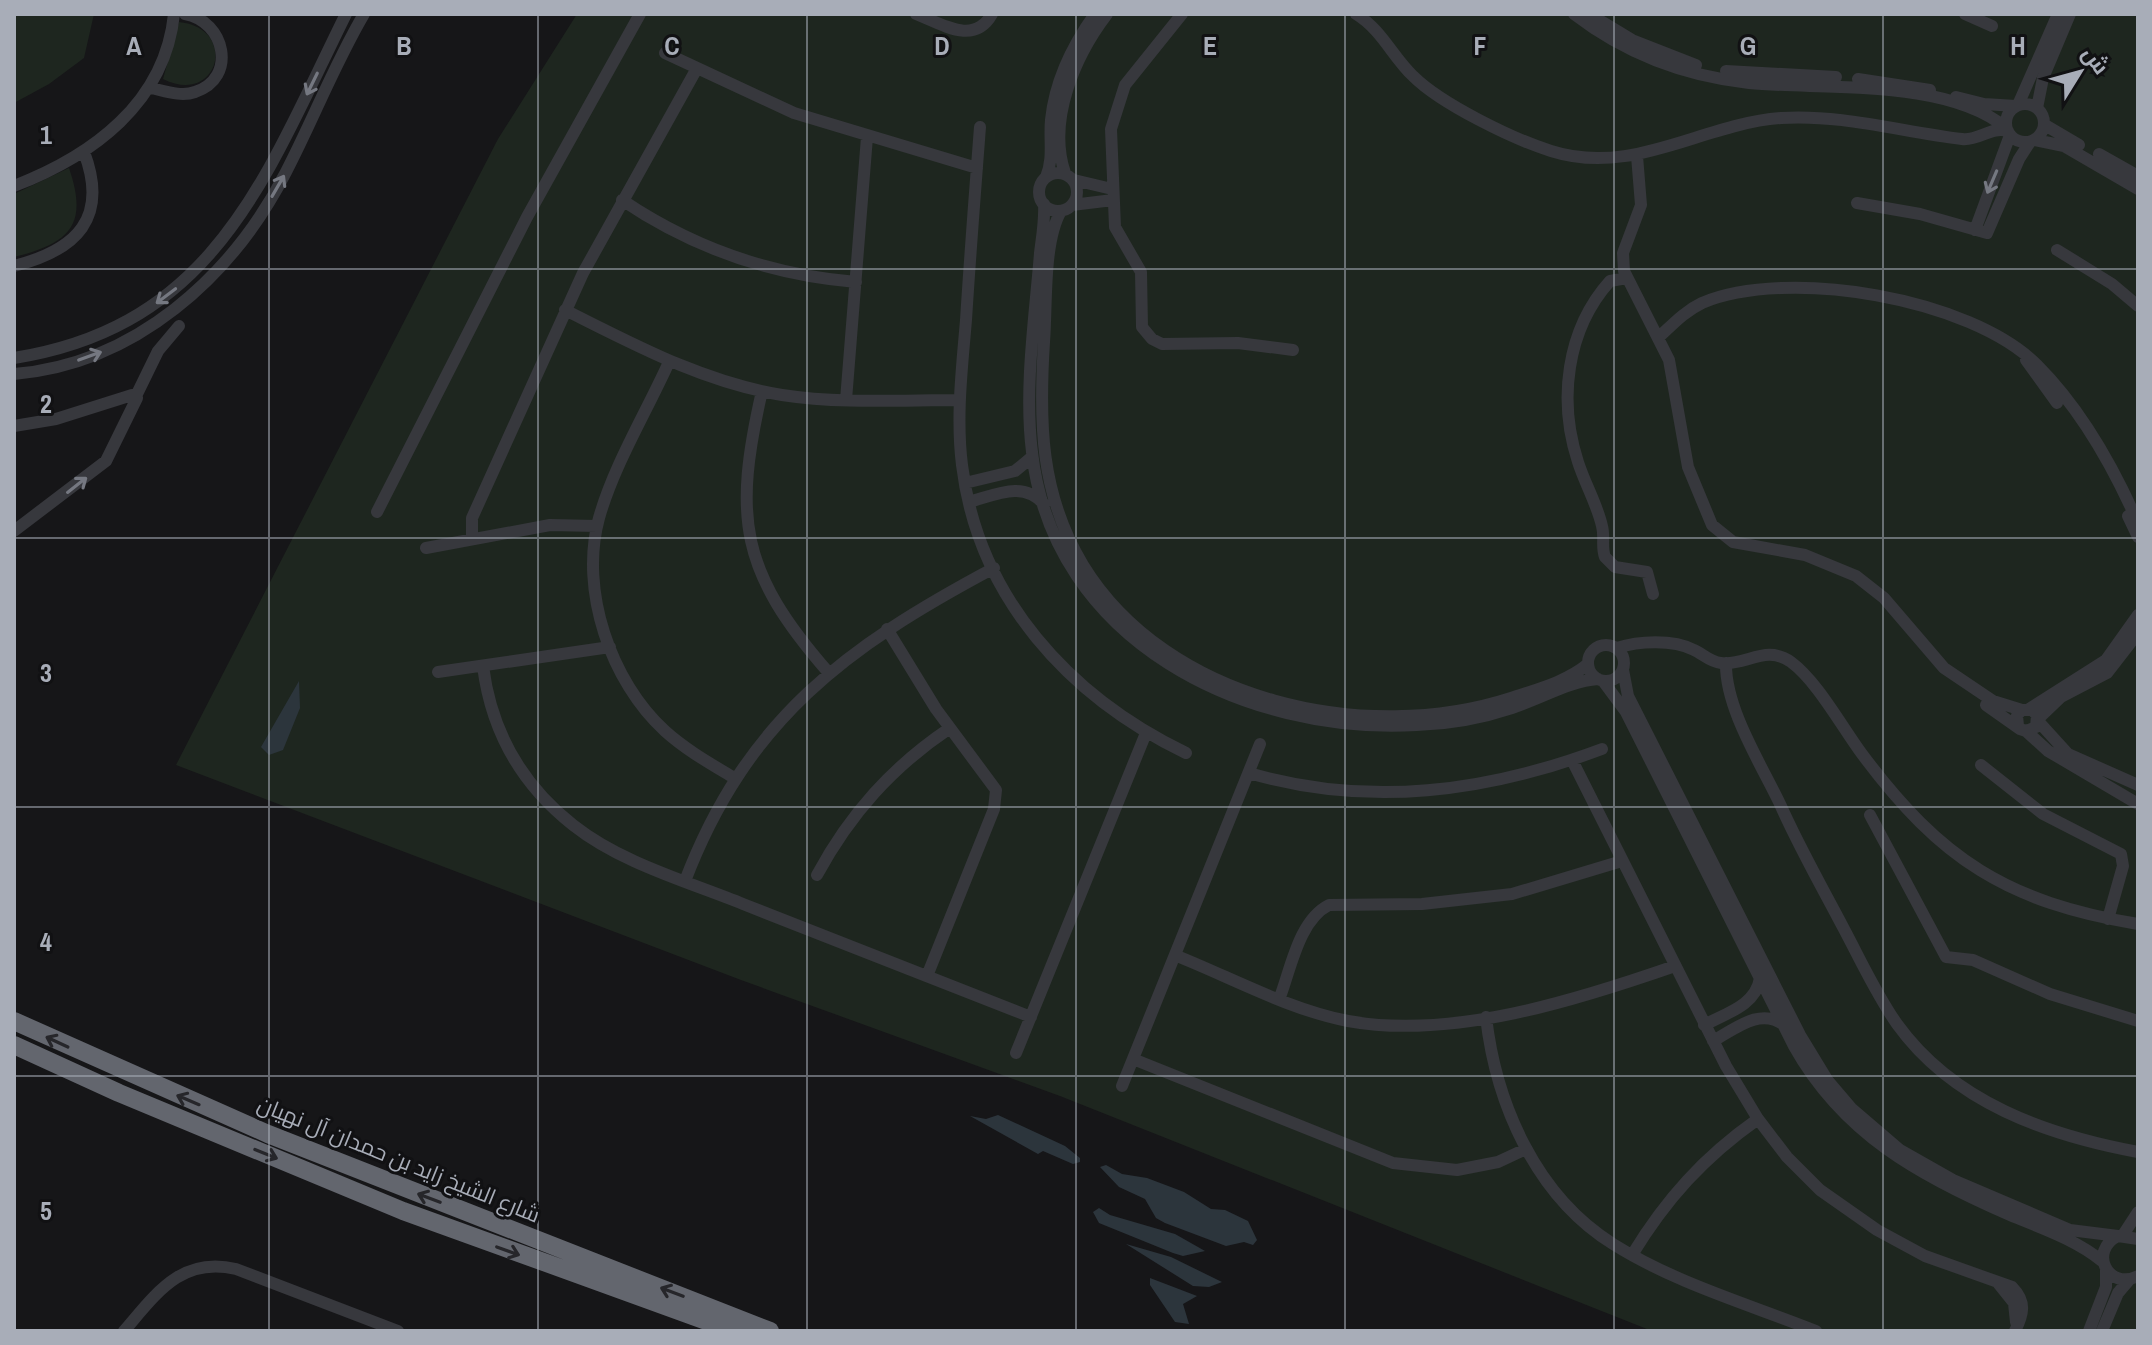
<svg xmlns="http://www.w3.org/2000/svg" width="2152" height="1345" viewBox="0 0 2152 1345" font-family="'Archivo Narrow',Cairo,sans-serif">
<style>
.green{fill:#1e261f}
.water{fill:#2c353c}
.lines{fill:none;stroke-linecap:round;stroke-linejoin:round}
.minor{stroke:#37383d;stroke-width:12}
.highway{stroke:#63666e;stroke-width:18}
.oneway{stroke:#757881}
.oneway2{stroke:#26262a}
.grid{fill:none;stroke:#a8adb8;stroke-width:2;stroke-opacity:0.55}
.labels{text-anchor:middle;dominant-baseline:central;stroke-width:6;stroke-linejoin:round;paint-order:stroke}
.street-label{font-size:22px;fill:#a8adb8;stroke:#111113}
.grid-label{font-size:26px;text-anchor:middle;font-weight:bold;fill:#a8adb8;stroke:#111113;stroke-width:6;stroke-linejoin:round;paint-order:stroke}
</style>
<rect width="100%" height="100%" fill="#161618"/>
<path class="green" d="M14,14H94L84,58L49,84L14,103Z
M577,14H2138V1331H1652L1060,1096L741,980L176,765L498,139Z
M179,22C239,28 219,107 163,79Z
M69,168C89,226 69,243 14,257V194Z"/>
<path class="water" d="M299,681L300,708L283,750L269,755L261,747Z
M998,1115L1065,1146L1080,1158V1162L1073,1164L1043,1151L1038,1154L970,1116L986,1119Z
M1106,1165L1122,1174L1147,1178L1184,1192L1211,1209L1225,1210L1248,1221L1257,1240L1253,1245L1244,1242L1226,1246L1165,1223L1156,1218L1145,1199L1119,1187L1100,1167Z
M1099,1208L1110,1215L1175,1234L1205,1251L1183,1256L1173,1253L1099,1223L1093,1212Z
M1126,1244L1171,1257L1222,1282L1209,1287L1193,1286Z
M1150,1278L1197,1296L1183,1304L1189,1324L1175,1322L1150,1285Z"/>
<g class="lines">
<path class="minor" d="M916,14C942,24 974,46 992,14
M1182,14L1125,85L1111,129L1115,227L1141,272L1142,327L1152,339L1162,344L1238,343L1293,350
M1356,14C1382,30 1392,56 1413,76C1441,104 1513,139 1551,151C1633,177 1701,124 1781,118C1842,114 1902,132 1962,139C1979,141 1991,126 2008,131
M1574,14C1626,54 1685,76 1749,83C1822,90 1947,78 2006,128
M1589,14L1632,40L1696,65
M1965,14L1992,26
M665,53L794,113L977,168
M1726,71L1836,77
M1858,79L1930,90
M151,88C165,91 181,97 195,92C238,78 225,21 185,14
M1956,97L1984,104L2016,106
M2006 123a19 19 0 1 1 38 0a19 19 0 1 1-38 0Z
M2018,105L2058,14
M2037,108L2043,78L2070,14
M2045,125L2079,145
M980,127C975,192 970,256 966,320C962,368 956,417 962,465C978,598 1070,697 1186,753
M2035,140L2064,146L2138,189
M2099,154L2138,176
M1637,156L1641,205L1623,253L1624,271L1669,360L1688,467L1712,525L1733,542L1805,555L1856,576L1884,598L1944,668L1993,701L2022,710
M1039 192a19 19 0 1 1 38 0a19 19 0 1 1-38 0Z
M1065,173C1047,120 1075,56 1107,14
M1046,177C1054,158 1049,139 1051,120C1055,80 1072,46 1095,14
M1074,180L1112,189
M14,186C92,156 165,103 174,14
M622,200C693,248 770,275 856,282
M1857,203L1920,214L1987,233L2019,159L2030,142
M1044,204C1045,221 1042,236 1040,253C1035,317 1024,388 1032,452C1053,641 1245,735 1417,725C1449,724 1482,718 1512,708C1540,699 1570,681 1598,679
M1072,205L1113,200
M1061,211C1043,242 1047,305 1044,342C1039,422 1040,494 1083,565C1167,702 1366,745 1511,698C1538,689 1566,682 1588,664
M1975,230L2010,135
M2057,250L2112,284L2138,306
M14,266C77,250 109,218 84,152
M1627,278L1610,281C1566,330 1558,401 1578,462C1585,484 1597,504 1602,526C1605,537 1601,547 1605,557L1615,567L1647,572L1653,594
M565,310C635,345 703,382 782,395C840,404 901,400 960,400
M1659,337C1673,324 1685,311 1702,303C1787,267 1971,298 2037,365C2081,409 2113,466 2138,523
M14,358C216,326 266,175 346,14
M2026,360L2057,403
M669,362C646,413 614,465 599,518C579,590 611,682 665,731C686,750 711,764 736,779
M14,374C135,364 232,277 286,172C313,120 334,65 364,14
M762,391C733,518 740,571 828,672
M136,396L158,351L179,326
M846,400L867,137
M14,426L56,419L132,395L137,398L106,461L14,531
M965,483L1015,471L1032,457
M969,502C995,495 1023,480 1044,504
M377,512L527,217L640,14
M2128,516L2138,537
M472,539V518L583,273L696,70
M426,548L550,525L597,526
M887,629L936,709L996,790L994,809L927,976
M1588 663a18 18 0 1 1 36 0a18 18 0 1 1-36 0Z
M1617,648C1638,641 1673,639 1694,650C1703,654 1710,662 1721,663C1746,666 1766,644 1791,662C1817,681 1842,727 1862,754C1941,860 2007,902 2138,924
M1726,663C1725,708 1761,764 1780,804C1799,847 1822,887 1844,929C1861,961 1876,994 1897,1024C1954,1103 2047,1135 2138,1152
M483,666C491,730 521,784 573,825C621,863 686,881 743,904C839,941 935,979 1031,1017
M1623,670L1628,696L1800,1035L1828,1081L1851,1108L1900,1150L1953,1180L2070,1230L2118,1236
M438,672L610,647
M1603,681L1626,712L1794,1046C1843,1134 1920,1176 2010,1215C2041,1228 2075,1239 2102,1261
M1986,705L2020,729L2026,731L2036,727L2037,715L2032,710H2022L2017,715L2018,726
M2029,709L2106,660L2138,615
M2038,719L2061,697L2107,673L2138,633
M2038,721L2068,754L2138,785
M2026,731L2048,751L2138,804
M1572,760L1726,1066L1758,1119L1787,1157L1820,1190L1877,1230L1925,1256L2012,1287C2027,1302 2023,1315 2015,1331
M1981,765L2043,814L2121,854L2123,866L2108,919
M1249,773C1369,808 1487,792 1602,749
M1870,815L1946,957L1973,960L2050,994L2138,1021
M817,875C850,814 892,767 950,728
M685,881C747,719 846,647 994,568
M1177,956C1232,978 1290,1010 1348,1021C1452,1040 1577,1000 1675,966
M1280,997C1291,968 1299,920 1329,905L1422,904L1512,894L1622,861
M1486,1017C1496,1104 1536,1196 1613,1244C1675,1283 1748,1304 1816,1331
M1704,1025C1727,1013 1756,1005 1760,978
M1713,1041C1735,1029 1760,1007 1784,1025
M1016,1053L1146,733
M1133,1059L1393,1163L1457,1170L1498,1162L1526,1149
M1122,1086L1260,744
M2123,1235L2138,1212
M2138,1239L2118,1236C2088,1251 2108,1291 2138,1276
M1632,1255C1666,1199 1704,1157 1758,1119
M1998,1283L2014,1303L2016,1322
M124,1331C156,1294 181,1256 236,1269L398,1331
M2089,1331L2106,1287V1270
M2102,1331L2118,1293L2129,1280"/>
<path class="highway" d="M14,1021L268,1134L770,1331
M14,1045L119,1093L403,1211L734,1331"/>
</g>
<defs><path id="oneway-shaft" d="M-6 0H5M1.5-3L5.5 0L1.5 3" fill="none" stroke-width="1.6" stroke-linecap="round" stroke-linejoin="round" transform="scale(2)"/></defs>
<g class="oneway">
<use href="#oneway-shaft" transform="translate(312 84) rotate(116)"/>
<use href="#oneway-shaft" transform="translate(1992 182) rotate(113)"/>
<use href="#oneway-shaft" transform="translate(278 186) rotate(-60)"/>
<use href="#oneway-shaft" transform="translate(166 296) rotate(143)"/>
<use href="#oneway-shaft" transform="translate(90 356) rotate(-20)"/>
<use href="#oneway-shaft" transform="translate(77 485) rotate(-38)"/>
</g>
<g class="oneway2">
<use href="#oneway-shaft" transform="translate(57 1042) rotate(-155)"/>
<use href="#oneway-shaft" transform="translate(188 1100) rotate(-157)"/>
<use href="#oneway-shaft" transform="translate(266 1154) rotate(22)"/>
<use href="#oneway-shaft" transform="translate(429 1198) rotate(-159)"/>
<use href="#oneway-shaft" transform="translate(508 1251) rotate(20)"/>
<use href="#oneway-shaft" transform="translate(672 1292) rotate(-159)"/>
</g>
<path class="grid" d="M269,14V1331M538,14V1331M807,14V1331M1076,14V1331M1345,14V1331M1614,14V1331M1883,14V1331M14,269H2138M14,538H2138M14,807H2138M14,1076H2138"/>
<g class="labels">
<g class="street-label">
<text transform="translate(399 1159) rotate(22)">شارع الشيخ زايد بن حمدان آل نهيان</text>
</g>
</g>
<g class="grid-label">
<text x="134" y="55">A</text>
<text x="404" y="55">B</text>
<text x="672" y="55">C</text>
<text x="942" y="55">D</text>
<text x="1210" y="55">E</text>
<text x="1480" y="55">F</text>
<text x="1748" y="55">G</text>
<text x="2018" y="55">H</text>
<text x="46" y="144">1</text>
<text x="46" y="413">2</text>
<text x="46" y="682">3</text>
<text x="46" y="951">4</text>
<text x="46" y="1220">5</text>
</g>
<rect width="2152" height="1345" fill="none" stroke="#a8adb8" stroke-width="32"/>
<g transform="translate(2080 72) rotate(53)" stroke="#111113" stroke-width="6" paint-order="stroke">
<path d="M0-6L14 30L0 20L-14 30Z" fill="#a8adb8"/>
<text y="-12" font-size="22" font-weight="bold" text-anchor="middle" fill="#a8adb8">ش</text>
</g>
</svg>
